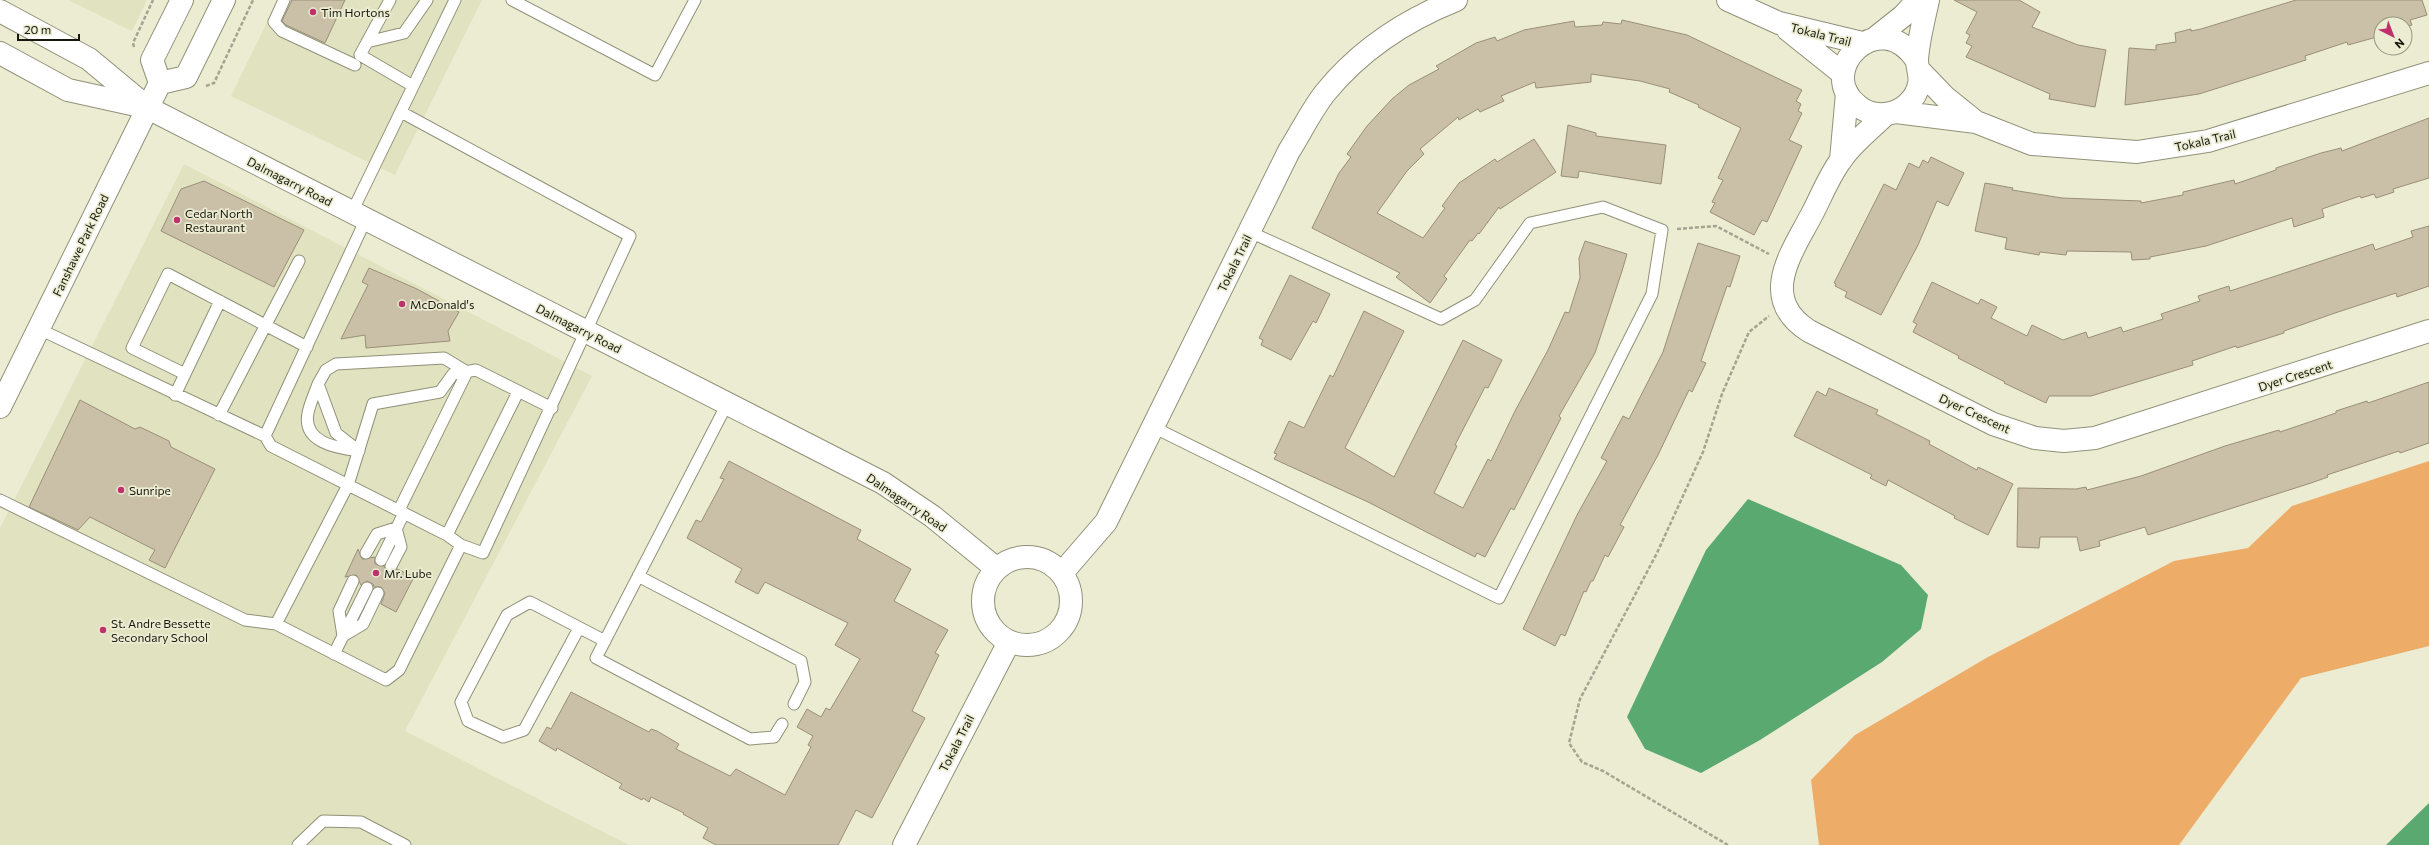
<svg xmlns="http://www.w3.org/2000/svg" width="2429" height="845" viewBox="0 0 2429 845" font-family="Commissioner,sans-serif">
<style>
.built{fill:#e1e2c0}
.forest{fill:#eeac69}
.water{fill:#5aa971}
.building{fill:#cabfa7;stroke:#9a8f79}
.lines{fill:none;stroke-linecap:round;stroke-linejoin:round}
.service-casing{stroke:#919179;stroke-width:13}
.minor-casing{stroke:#919179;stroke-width:24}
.tertiary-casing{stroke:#919179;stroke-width:24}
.secondary-casing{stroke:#919179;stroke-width:24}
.path{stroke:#a4a590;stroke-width:2.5;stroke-dasharray:4 2;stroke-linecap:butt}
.service{stroke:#fff;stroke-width:11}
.minor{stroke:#fff;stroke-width:22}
.tertiary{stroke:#fff;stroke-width:22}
.secondary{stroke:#fff;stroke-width:22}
.poi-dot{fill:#bd326c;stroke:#ebecd2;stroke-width:1.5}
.labels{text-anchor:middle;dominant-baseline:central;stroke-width:3.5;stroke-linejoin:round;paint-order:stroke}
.poi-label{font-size:12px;fill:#17170d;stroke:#ebecd2;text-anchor:start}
.street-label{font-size:12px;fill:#17170d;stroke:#ebecd2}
</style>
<rect width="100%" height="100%" fill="#ebecd2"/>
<path class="built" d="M68,0H147L132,31Z
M278,0H482L395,175L231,96Z
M184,164L592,376L405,731L629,845H0V528Z"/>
<path class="forest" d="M2429,461V646L2301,678L2179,845H1819L1811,780L1855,735L1988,657L2174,561L2248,548L2292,506Z"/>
<path class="water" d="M1748,499L1901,565L1928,595L1921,629L1882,662L1760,740L1701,773L1645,749L1627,717L1706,550Z
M2429,803V845H2386Z"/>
<path class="building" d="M292,0H345L325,43L286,25L282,21Z
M1954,0H2019L2040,12L2032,27L2078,45L2106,50L2095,107L2049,99L2050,94L1966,57L1972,46L1966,43L1970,35L1966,33L1977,12Z
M2296,0H2422L2427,15L2410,20L2412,25L2405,27V24H2381V34L2377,37L2348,45L2347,42L2305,56L2306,60L2218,88L2199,94L2125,105L2129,48L2156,50V45L2176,42L2175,33L2191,29V31L2201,29Z
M1622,20L1687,35L1802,90L1796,101L1801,104L1798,111L1802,113L1789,140L1802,146L1767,222L1762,220L1754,235L1710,212L1715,203L1712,202L1723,180L1718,178L1741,128L1698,107L1699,105L1669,92L1670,89L1640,81L1591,74V82L1536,88L1535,82L1501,96L1504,101L1480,112L1478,109L1459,120L1458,117L1420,149L1424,154L1407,171L1377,213L1423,238L1445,208L1442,206L1459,183L1495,159L1497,162L1534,139L1556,172L1500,209L1499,207L1479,234L1478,233L1472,241L1470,240L1444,276L1447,279L1430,303L1396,277L1400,273L1312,228L1339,173L1351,157L1347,154L1367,126L1392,99L1409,85L1439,69L1436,66L1476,43L1495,37L1497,41L1524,30L1574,21L1575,27L1602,25L1603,22L1621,24Z
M2429,118V178L2393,189L2394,192L2376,198L2374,194L2361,198L2360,196L2322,209L2324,217L2294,227L2292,218L2206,246L2150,257V259L2132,260L2131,252L2067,251L2066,255L2040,252L2039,255L2005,249L2007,238L1975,231L1985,183L2013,188L2012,190L2062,198L2141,201V203L2183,195V192L2234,180L2235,184L2276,170V168L2321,153L2341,148L2342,151Z
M1568,125L1596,133V136L1666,145L1661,184L1579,171L1578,178L1561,176Z
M1931,157L1964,173L1948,206L1937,201L1918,245L1881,315L1845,297L1847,292L1835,286L1836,284L1834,283L1884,184L1896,190L1909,163L1919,168L1923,160L1928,163Z
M204,181L304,230L274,287L161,231L181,189Z
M2429,226V286L2397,297L2396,293L2335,313L2284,331V333L2237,348L2236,346L2192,361L2193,365L2091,396H2049L2046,403L2004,383L2005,382L1958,358L1959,356L1913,332L1917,324L1913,322L1932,282L1978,304L1981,299L1997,307L1991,318L2027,336L2032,325L2063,340L2086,332L2088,338L2121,327L2123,332L2163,319L2161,314L2200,301L2198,296L2229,286L2230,291L2373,244L2375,250L2413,237L2411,231Z
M1585,241L1627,254L1622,271L1595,353L1559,416L1561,418L1518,502L1514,510L1511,508L1485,557L1477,553L1475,557L1368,502L1274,459L1277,454L1274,453L1289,421L1304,428L1330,375L1333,377L1364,311L1404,331L1345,448L1394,477L1463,340L1502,360L1488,388L1485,387L1455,445L1457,446L1434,493L1463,508L1488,459L1491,461L1515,411L1548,350L1565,312L1569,313L1580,278L1579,258Z
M1698,243L1740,256L1730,287L1727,286L1701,361L1706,363L1692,392L1689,390L1658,455L1620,525L1624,527L1608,557L1605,555L1593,581H1591L1586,592L1584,591L1565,636L1561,634L1555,646L1523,629L1577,515L1607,461L1601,458L1623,416L1629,419L1663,352Z
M369,268L417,289L459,312L448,331L450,341L366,348L365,335L341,339L368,285L362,282Z
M1290,275L1330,294L1316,323L1313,321L1291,360L1261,345L1263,340L1259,338Z
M2429,382V443L2400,453L2399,451L2327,475L2328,477L2311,483L2148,535L2145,527L2099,541L2100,546L2080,551L2077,537H2040L2039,548L2017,547L2018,488L2076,489L2086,487L2087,490L2141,476L2225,446L2279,430L2280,432L2336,413V411L2367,401L2368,403Z
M1829,388L1878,410L1876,414L1930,441L1929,444L1977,470L1978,467L2013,484L1988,535L1954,518L1955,516L1888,480L1886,486L1870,478L1872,475L1794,436L1817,391L1826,396Z
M80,400L135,429L140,427L169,441L171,447L215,469L165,568L149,560L155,550L90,517L78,530L29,507Z
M729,461L861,530L857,539L911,569L894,601L948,630L935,653L939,655L912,711L925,718L872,818L856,810L838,845H716L703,838L708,828L683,814L684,813L651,797L649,802L643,798L642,800L619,788L622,784L557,748L556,751L539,741L547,727L551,729L571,692L649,732L651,729L657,731L679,744L676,749L730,776L736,769L785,795L811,747L808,745L813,736L797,727L807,709L821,717L826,708L830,710L860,659L835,645L848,623L765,582L758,594L735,582L742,569L687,538L696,520L701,522L724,479L720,478Z
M358,549L362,559L375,557V564L384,566L388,572H394L397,569L414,577L396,612L381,604L385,593L381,587H374L373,584L367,581L361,585L356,575L345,577Z"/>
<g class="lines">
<g class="service-casing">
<path id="service" d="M284,0L274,22L282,31L355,65
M390,0L360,55L413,86
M512,0L655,75L695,0
M367,42L404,33L427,0
M352,212L455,0
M366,219L265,436L271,446L447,535L461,545L483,553L630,236L401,112
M39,329L265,436
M185,374L132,348L168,274L307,347
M318,384C315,393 310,403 308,413C302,443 338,448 358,451
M175,395L220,301
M727,404L596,658L750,739L774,737L782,724
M219,415L299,261
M1153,427L1499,598L1652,294L1662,230L1603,207L1530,223L1475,300L1441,319L1250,232
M359,451L336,433L318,384L326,370L336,364L444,358L467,372L399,510
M0,500L245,620L276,624
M447,535L518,392
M461,545L399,670L386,680L276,624L348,485L373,404L440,392L453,374L476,370L552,408
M366,553L377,534L396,528L401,547L391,566
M381,560L404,513
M638,576L801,661L805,682L794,704
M353,581L339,611L343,636L363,624L378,593
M579,628L524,730L503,737L468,721L461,702L507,615L530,602L605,641
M334,654L367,588
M298,845L323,821L361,822L405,845"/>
</g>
<g class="minor-casing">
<path id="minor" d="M1886,114C1871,129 1852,143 1841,160C1829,176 1821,197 1812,214C1791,254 1758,298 1809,331L1993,424L2035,438L2064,441L2095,438L2429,331
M1841,160L1847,93"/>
</g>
<g class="tertiary-casing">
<path id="tertiary" d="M1728,0L1779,23L1862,43
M0,11L89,59L148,108L883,483L932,516L997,569
M1788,30L1843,74
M1874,39L1903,16L1918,0
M0,53L68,90L145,107
M1917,61C1880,3 1814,71 1857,105C1865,112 1874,115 1885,114C1901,113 1916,100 1919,84C1921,76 1917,68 1917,60C1918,41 1924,19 1928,0
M1920,71L1945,97L1976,122
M1896,112L1976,122L2032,144L2137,152L2208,141L2429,73
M983 601a44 44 0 1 1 88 0a44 44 0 1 1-88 0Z
M1062,573L1106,522L1289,151C1301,132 1311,111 1325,93C1359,51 1406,20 1456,0
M904,845L1009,642"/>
</g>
<g class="secondary-casing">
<path id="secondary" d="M160,83L186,77L224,0
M0,407L160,83L152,60L182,0"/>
</g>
<path class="path" d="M134,47L133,43L153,0
M206,86L214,83L253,0
M1677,229L1716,226L1769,254
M1728,845L1603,771L1582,762L1569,743L1580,699L1657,553L1703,452L1722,394L1749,332L1769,316"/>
<use href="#service" class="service"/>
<use href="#minor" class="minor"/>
<use href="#tertiary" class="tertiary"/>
<use href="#secondary" class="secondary"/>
</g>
<g class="poi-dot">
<circle cx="313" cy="12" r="4"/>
<circle cx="177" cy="220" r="4"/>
<circle cx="402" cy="304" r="4"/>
<circle cx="121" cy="490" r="4"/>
<circle cx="376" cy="573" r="4"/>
<circle cx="103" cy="630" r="4"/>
</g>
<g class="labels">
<g class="poi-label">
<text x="321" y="12">Tim Hortons</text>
<text x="185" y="213">Cedar North<tspan x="185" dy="14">Restaurant</tspan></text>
<text x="410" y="304">McDonald's</text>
<text x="129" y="490">Sunripe</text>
<text x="384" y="573">Mr. Lube</text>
<text x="111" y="623">St. Andre Bessette<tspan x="111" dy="14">Secondary School</tspan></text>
</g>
<g class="street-label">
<text transform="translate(1821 34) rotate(14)">Tokala Trail</text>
<text transform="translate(2205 140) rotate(-13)">Tokala Trail</text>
<text transform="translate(290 181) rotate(27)">Dalmagarry Road</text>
<text transform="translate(80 245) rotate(-64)">Fanshawe Park Road</text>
<text transform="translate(1234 263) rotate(-64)">Tokala Trail</text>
<text transform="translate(579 328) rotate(27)">Dalmagarry Road</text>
<text transform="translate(2295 375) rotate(-18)">Dyer Crescent</text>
<text transform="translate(1975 413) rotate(25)">Dyer Crescent</text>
<text transform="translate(907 502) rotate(34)">Dalmagarry Road</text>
<text transform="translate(956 743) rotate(-63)">Tokala Trail</text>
</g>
</g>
<g transform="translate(2393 36) rotate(138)"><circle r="19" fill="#ebecd2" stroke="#969783"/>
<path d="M0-3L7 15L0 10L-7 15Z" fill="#bd326c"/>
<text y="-6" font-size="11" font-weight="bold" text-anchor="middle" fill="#17170d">N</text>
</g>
<path d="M18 34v6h61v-6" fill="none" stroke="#17170d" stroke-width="2"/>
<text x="24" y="34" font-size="12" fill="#17170d" stroke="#ebecd2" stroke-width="3" paint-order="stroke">20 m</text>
</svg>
